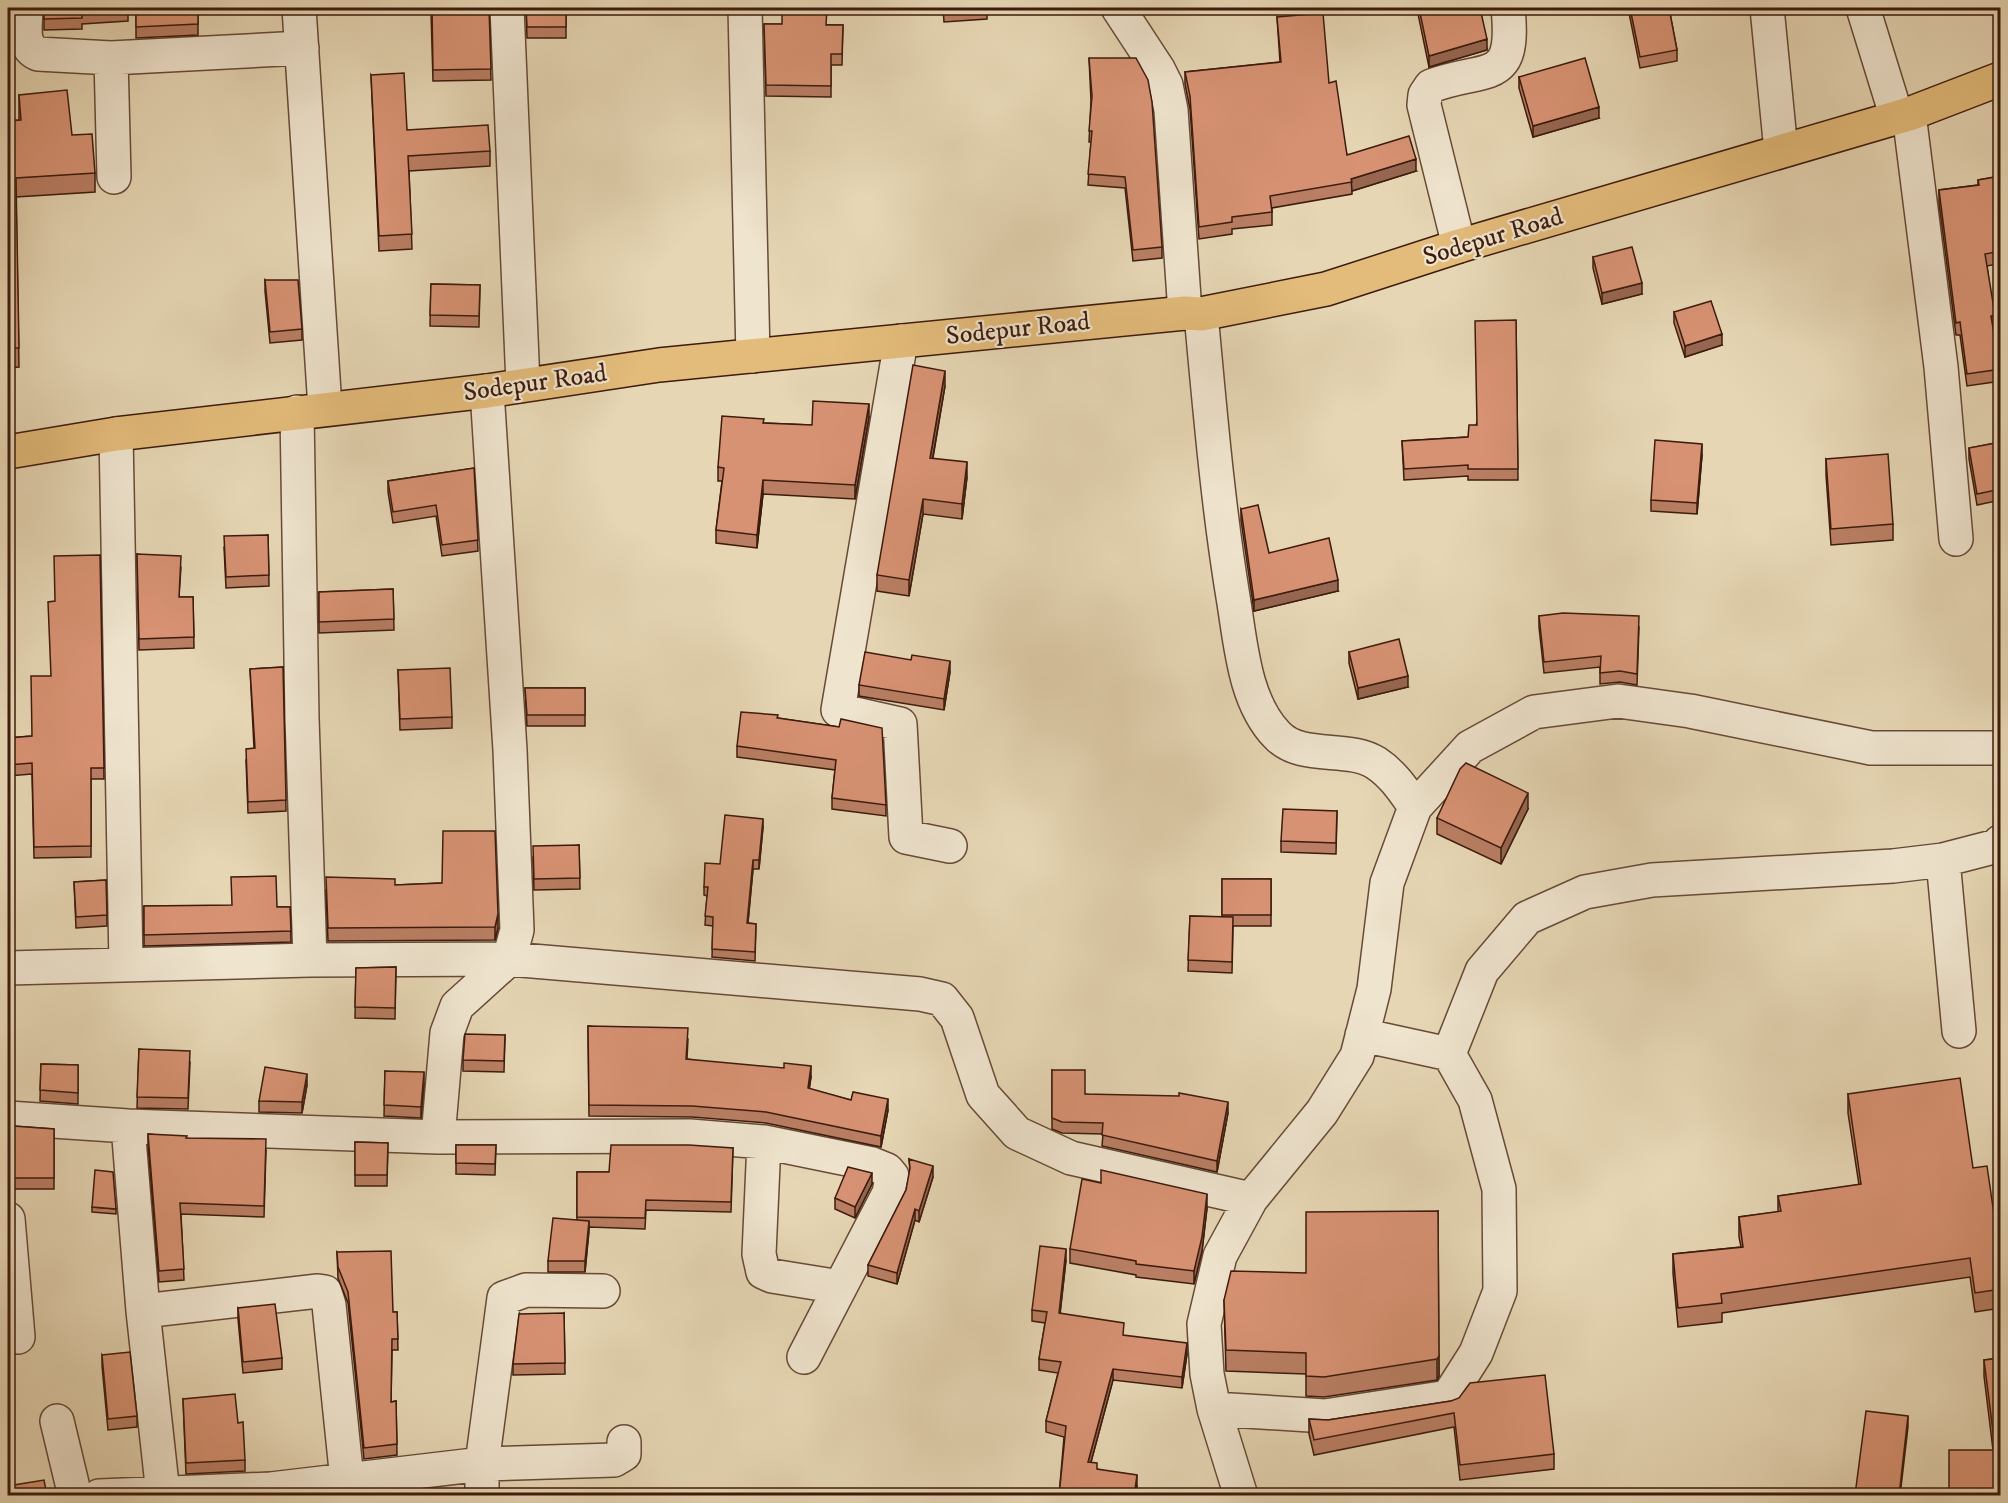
<svg xmlns="http://www.w3.org/2000/svg" width="2008" height="1503" viewBox="0 0 2008 1503" font-family="'IM FELL DW Pica',serif">
<style>
.lines{fill:none;stroke-linecap:round;stroke-linejoin:round}
.minor-casing{stroke:#674a37;stroke-width:36}
.major-casing{stroke:#3d1b0d;stroke-width:36}
.minor{stroke:#efe4ce;stroke-width:33}
.major{stroke:#e3bb7a;stroke-width:33}
.wall{fill:#b97e63;stroke:#3d1b0d;stroke-width:1.5}
.shaded-wall{fill:#966650;stroke:#3d1b0d;stroke-width:1.5}
.building{fill:#d79273;stroke:#3d1b0d;stroke-width:1.5}
.labels{text-anchor:middle;dominant-baseline:central;stroke-width:4.5;stroke-linejoin:round;paint-order:stroke}
.street-label{font-size:26px;fill:#3d1b0d;stroke:#efe4ce}
</style>
<rect width="100%" height="100%" fill="#e6d6b4"/>
<filter id="stains"><feTurbulence type="fractalNoise" baseFrequency=".00333" numOctaves="4"/><feColorMatrix values="0 0 0 0 .2 0 0 0 0 .09 0 0 0 0 .02 0 0 0 .5 -.17"/></filter>
<radialGradient id="worn" r=".72"><stop offset=".6" stop-color="#630" stop-opacity="0"/><stop offset="1" stop-color="#630" stop-opacity=".3"/></radialGradient>
<g class="lines">
<g class="minor-casing">
<path id="minor" d="M26,8C26,24 20,46 38,54L111,58L114,177
M299,8L325,408
M507,8L523,384
M745,8L753,356
M1118,8L1158,69L1166,85L1171,110L1185,313
M1767,8L1781,151
M1863,8L1897,118
M111,58L302,48
M1909,114L1941,367L1956,539
M1459,246L1424,105L1425,95L1431,86C1487,65 1516,87 1508,8
M1201,314C1210,411 1218,507 1234,603C1241,647 1245,702 1277,735C1301,761 1348,745 1376,763C1393,774 1404,791 1415,807
M901,341L838,710L900,724L906,837L950,846
M487,391L510,750L517,930L509,959L457,1006L447,1033L438,1137L690,1136L764,1142L872,1164L887,1170L892,1176L889,1193L804,1357
M297,412L302,718L310,960
M116,434L126,964
M1943,860L1997,846L2000,842
M8,968L310,960L509,959L920,994L942,999L957,1018L983,1095L1017,1133L1071,1158L1251,1199
M1362,1035L1449,1054
M8,1118L128,1126L438,1137
M128,1126L143,1311L163,1494
M764,1142L759,1254L763,1272L772,1276L840,1287
M8,1219L18,1337
M603,1291L526,1290L504,1298L482,1464L614,1460L624,1454V1442
M143,1311L318,1291L325,1292L329,1305L347,1480
M1214,1409L1325,1416L1448,1397L1476,1353L1500,1291L1499,1189L1475,1100L1449,1054L1482,971L1527,918L1585,892L1652,880L1893,866L1943,860L1959,1031
M57,1421L75,1496
M99,1496L271,1489L482,1464V1496
M1241,1496L1214,1409L1207,1374L1204,1324L1220,1256L1251,1199L1322,1112L1357,1056L1374,989L1387,883L1415,807L1470,747L1534,712L1618,701L1690,711L1871,748H2000"/>
</g>
<g class="major-casing">
<path id="major" d="M8,452L116,434L487,391L659,365L1185,313L1201,314L1326,289L1459,246L1909,114L2000,79"/>
</g>
<use href="#minor" class="minor"/>
<use href="#major" class="major"/>
</g>
<path class="wall" d="M44,8H128V21L82,24V29L44,30Z
M136,8H198V35L136,38Z
M418,8H489L491,80L433,81L431,13H418Z
M526,8H566V38H527Z
M943,8H987V19L944,22Z
M1418,8H1480L1487,50L1429,67L1418,14Z
M1628,8H1669L1677,50V61L1640,68Z
M1277,17L1329,83L1347,155L1416,171L1352,191V194L1272,208V225L1232,229V234L1199,239L1190,109L1185,84V72L1280,62Z
M764,24L843,25L842,65H831V97L766,96Z
M1089,58L1162,247V258L1133,261L1125,188L1088,185L1091,142H1089L1091,101Z
M371,75L407,130L490,151V166L409,171L412,249L379,251Z
M1519,77L1599,118L1533,137L1519,88Z
M19,95L72,135L95,173V192L16,197L19,367L8,368V121L19,120Z
M2001,176V263L1987,266L1995,328H1993L1995,340L2001,352V381L1967,386L1960,335H1956L1939,203V190L1978,185V180Z
M1593,257L1642,294L1602,304L1593,268Z
M265,280L302,329V340L270,343L265,291Z
M431,284L480,285L479,327L430,326Z
M1674,312L1722,345L1685,357L1674,323Z
M1516,320L1518,480H1468V476L1404,480L1402,441L1468,437L1476,425Z
M945,386L933,458L967,477L962,519L923,514L909,596L877,591V575Z
M869,417L855,499L763,494L757,548L716,543V530L722,481H718V467L764,423L812,425Z
M2001,442V500L1977,505L1969,459V448Z
M1702,455L1697,514L1651,511V500Z
M1826,459L1893,524V540L1831,545L1826,475Z
M474,468L478,551L442,556L436,516L393,523L388,492V481Z
M1241,509L1269,553L1338,591L1254,611L1241,520Z
M268,535L269,586L226,588L224,547Z
M137,554L181,567L179,597H193L194,648L139,650Z
M100,555L104,779H91V857L34,858L32,774L8,776V738L32,736L51,676Z
M393,589L394,630L319,633V592Z
M1539,616L1639,627L1637,685L1620,682L1600,684V667L1544,673L1539,627Z
M1349,652L1408,687L1358,699L1349,663Z
M283,667L286,811L248,813L246,760L254,748L250,669Z
M398,670L452,717V728L400,730Z
M950,672L944,710L859,696V685Z
M525,688H585V726H527Z
M778,718L839,727L886,805V816L832,809V798L835,770L737,757V746Z
M1528,809L1501,864L1437,834V818Z
M1337,811L1336,854L1281,852V841Z
M763,827L759,869H753L748,923L756,924L755,961L712,957L713,926L705,925L707,896L704,895V887L720,864Z
M579,845L580,889L534,890L533,857Z
M1222,879H1271V926H1233L1232,973L1188,971L1190,916L1222,917Z
M106,880L107,926L76,928L74,882Z
M442,883L498,928L495,940L328,941L326,890L395,885Z
M144,906L290,907L291,942L144,946Z
M396,967L395,1019L355,1018L356,968Z
M588,1026L688,1039L687,1059L811,1077L809,1089L888,1110L881,1147L766,1123L692,1117L589,1116Z
M505,1035L504,1072L463,1071V1060Z
M139,1049L190,1062L188,1109L137,1108Z
M41,1064L78,1065V1104L40,1101Z
M1052,1070L1085,1094L1228,1113L1217,1172L1102,1146L1103,1134L1062,1133L1052,1129Z
M385,1071L424,1083L421,1118L384,1116Z
M307,1085L302,1113L259,1112V1101Z
M1848,1094L1973,1168L2001,1263V1308L1975,1312L1970,1277L1722,1313V1322L1678,1327L1673,1273V1254L1741,1247L1739,1237V1217L1778,1212V1196L1859,1185L1848,1113Z
M13,1126L54,1129V1189H14Z
M148,1134L186,1138L266,1150L264,1217L181,1214L184,1280L159,1282L148,1145Z
M355,1142L388,1143L387,1186H355Z
M456,1145H496L495,1175L456,1174Z
M733,1148L731,1212L646,1210L645,1229L589,1227L585,1272H548V1261L577,1220V1172H609Z
M909,1159L933,1177L919,1222L915,1220L897,1284L868,1276V1265L906,1190L910,1172Z
M872,1184L855,1218L835,1209V1198Z
M92,1207L116,1209V1214L92,1212Z
M1207,1208L1202,1251L1194,1284L1136,1277V1275L1070,1263V1249Z
M1438,1211L1439,1376L1437,1380L1324,1397L1306,1396V1374L1226,1371L1224,1300L1306,1273Z
M337,1252L393,1312H397L398,1350H392L391,1402L396,1401L397,1455L364,1459L348,1303L338,1278Z
M1066,1260L1060,1313L1124,1336L1187,1354L1182,1388L1113,1380L1091,1462L1097,1469L1137,1486L1135,1496H1059L1064,1437L1046,1432V1421L1058,1373L1039,1370V1359L1045,1323L1032,1321V1310Z
M238,1308L282,1358V1369L243,1373L238,1319Z
M564,1313L565,1374L513,1375V1364Z
M102,1355L137,1416V1427L108,1430L102,1366Z
M2001,1358V1496L1993,1450L1984,1376V1360Z
M183,1399L245,1460V1471L186,1474Z
M1451,1401L1554,1454V1469L1460,1480L1454,1427L1314,1455L1309,1434V1419L1328,1420Z"/>
<path class="shaded-wall" d="M1487,39V50L1429,67V56Z
M1599,107V118L1533,137V126Z
M1416,159V171L1352,191L1351,179Z
M1642,283V294L1602,304V293Z
M1995,315V328H1991V316Z
M1722,334V345L1685,357V346Z
M945,371V386L930,473V458Z
M869,404V417L855,499V485Z
M1702,444V455L1697,514V503Z
M967,462V477L962,519V504Z
M763,480V494L757,548V535Z
M923,499V514L909,596V580Z
M1338,580V591L1254,611V600Z
M950,661V672L944,710V699Z
M1408,676V687L1358,699V688Z
M1528,793V809L1501,864V848Z
M763,819V827L759,869V860Z
M753,860V869L747,932V923Z
M498,914V928L495,940V927Z
M811,1066V1077L808,1099V1088Z
M424,1072V1083L421,1118V1107Z
M307,1074V1085L302,1113V1102Z
M888,1099V1110L881,1147V1136Z
M1228,1102V1113L1217,1172V1161Z
M933,1166V1177L919,1222V1211Z
M872,1173V1184L855,1218V1207Z
M1207,1194V1208L1202,1251L1194,1284V1271Z
M915,1209V1220L897,1284V1273Z
M589,1221V1232L585,1272V1261Z
M1066,1249V1260L1059,1324V1313Z
M1187,1343V1354L1182,1388V1377Z
M1439,1356V1376L1437,1380V1359Z
M1113,1369V1380L1088,1473V1462Z
M1908,1416V1427L1900,1496H1899Z
M1137,1475V1486L1135,1496H1134Z"/>
<path class="building" d="M44,8H128V10L82,13V18L44,19Z
M136,8H198V24L136,27Z
M432,8H489L491,69L433,70Z
M526,8H566V27H527Z
M782,8H827L826,25H843L842,54H831V86L766,85L764,24H782Z
M944,8H987L944,11Z
M1419,8H1480L1487,39L1429,56Z
M1630,8H1669L1677,50L1640,57Z
M1323,13L1329,83L1336,81L1347,155L1409,136L1416,159L1351,179L1352,182L1270,196L1272,212L1232,217V222L1199,227L1190,96L1185,72L1281,62L1277,17Z
M1089,58H1136L1148,80L1152,102L1162,247L1133,250L1125,177L1088,174L1092,131H1089L1092,96Z
M1585,58L1599,107L1533,126L1519,77Z
M404,73L407,130L488,125L490,151L408,156L412,234L379,236L371,75Z
M67,90L72,135L92,134L95,173L16,178L19,348H8V121L21,120L19,95Z
M2001,176V251L1985,254L1995,315L1991,316L1995,340H1999L2001,352V369L1967,374L1960,322L1956,323L1939,190L1979,185L1978,180Z
M1632,247L1642,283L1602,293L1593,257Z
M265,280H298L302,329L270,332Z
M431,284L480,285L479,316L430,315Z
M1711,301L1722,334L1685,346L1674,312Z
M1516,320L1518,469H1468V465L1404,469L1402,441L1468,437L1469,425H1477L1475,321Z
M913,365L945,371L930,458L967,462L962,504L923,499L909,580L877,575Z
M813,401L869,404L855,485L763,480L757,535L716,530L724,468L718,467L722,416L764,419L763,423L812,425Z
M1655,440L1702,444L1697,503L1651,500Z
M2001,442V489L1977,494L1969,448Z
M1888,454L1893,524L1831,529L1826,459Z
M474,468L478,540L442,545L436,505L393,512L388,481Z
M1258,505L1269,553L1329,538L1338,580L1254,600L1241,509Z
M268,535L269,575L226,577L224,536Z
M137,554L181,556L179,597H193L194,637L139,639Z
M100,555L104,768H91V846L34,847L32,763L8,765V738L32,736L31,676H51L48,602L55,601L54,556Z
M393,589L394,619L319,622V592Z
M1563,613L1639,616L1637,674L1620,671L1600,673L1601,656L1544,662L1539,616Z
M1399,639L1408,676L1358,688L1349,652Z
M865,652L911,660L912,655L950,661L944,699L859,685Z
M283,667L286,800L248,802L246,749L255,748L250,669Z
M450,668L452,717L400,719L398,670Z
M525,688H585V715H527Z
M741,712L778,715L777,718L839,727L841,719L882,728L886,805L832,798L836,760L737,746Z
M1466,763L1528,793L1501,848L1437,818L1460,769Z
M1283,809L1337,811L1336,843L1281,841Z
M725,815L763,819L759,860H753L747,923L756,924L755,952L712,949L713,917L705,916L708,887H704L705,863L720,864Z
M443,831H495L498,914L495,927L328,928L326,877L395,879V885L442,883Z
M579,845L580,878L534,879L533,846Z
M276,876L277,907H290L291,931L144,935V906L232,905L231,877Z
M1222,879H1271V915H1222Z
M106,880L107,915L76,917L74,882Z
M1190,916L1233,917L1232,962L1188,960Z
M396,967L395,1008L355,1007L356,968Z
M588,1026L688,1028L686,1059L784,1068V1063L811,1066L808,1088L851,1100L853,1092L888,1099L881,1136L766,1112L692,1106L589,1105Z
M465,1034L505,1035L504,1061L463,1060Z
M139,1049L190,1051L188,1098L137,1097Z
M41,1064L78,1065V1093L40,1090Z
M265,1067L307,1074L302,1102L259,1101Z
M1052,1070H1085V1094L1179,1096V1093L1228,1102L1217,1161L1102,1135L1103,1123L1062,1122L1052,1118Z
M385,1071L424,1072L421,1107L384,1105Z
M1960,1078L1973,1168L1987,1166L2001,1263V1289L1975,1293L1970,1258L1721,1294L1722,1303L1678,1308L1673,1254L1743,1247L1739,1217L1781,1211L1778,1196L1861,1184L1848,1094Z
M13,1126L54,1129V1178H14Z
M148,1134L187,1136L186,1138L266,1139L264,1206L180,1203L184,1269L159,1271Z
M355,1142L388,1143L387,1175H355Z
M456,1145H496L495,1164L456,1163Z
M611,1145H689L733,1148L731,1202L646,1200L645,1218L577,1217V1172H609Z
M909,1159L933,1166L919,1211L915,1209L897,1273L868,1265L906,1190L910,1168Z
M848,1167L872,1173L855,1207L835,1198Z
M95,1170L113,1172L116,1209L92,1207Z
M1101,1170L1207,1194L1202,1237L1194,1271L1136,1264V1261L1070,1249L1082,1179L1101,1183Z
M1438,1211L1439,1356L1437,1359L1324,1377L1306,1376V1353L1226,1350L1224,1300L1231,1271L1306,1273V1212Z
M553,1218L589,1221L585,1261H548Z
M1040,1246L1066,1249L1059,1313L1124,1323L1123,1335L1187,1343L1182,1377L1113,1369L1088,1462L1097,1463V1469L1137,1475L1134,1496H1059L1066,1426L1046,1421L1061,1362L1039,1359L1047,1312L1032,1310Z
M391,1251L393,1312H397L398,1339H392L391,1402L396,1401L397,1444L364,1448L348,1292L338,1267L337,1252Z
M275,1304L282,1358L243,1362L238,1308Z
M564,1313L565,1363L513,1364L519,1314Z
M130,1352L137,1416L108,1419L102,1355Z
M2001,1358V1439H1994L1984,1360Z
M1545,1375L1554,1454L1460,1465L1454,1413L1314,1440L1309,1419L1328,1420L1451,1401L1459,1398L1470,1383Z
M235,1394L238,1423L243,1422L245,1460L186,1463L183,1399Z
M1866,1411L1908,1416L1899,1496H1864L1855,1495Z
M1949,1450H2001V1496H1949Z
M44,1480L47,1496H8V1486Z"/>
<g class="labels">
<g class="street-label">
<text transform="translate(1493 237) rotate(-17)">Sodepur Road</text>
<text transform="translate(1018 329) rotate(-6)">Sodepur Road</text>
<text transform="translate(535 383) rotate(-8)">Sodepur Road</text>
</g>
</g>
<rect width="2008" height="1503" fill="none" stroke="#e6d6b4" stroke-width="30"/>
<rect x="9" y="9" width="1990" height="1485" fill="none" stroke="#3d1b0d" stroke-width="3"/>
<rect x="15" y="15" width="1978" height="1473" fill="none" stroke="#3d1b0d" stroke-width="1.5"/>
<rect width="100%" height="100%" filter="url(#stains)"/>
<rect width="100%" height="100%" fill="url(#worn)"/>
</svg>
